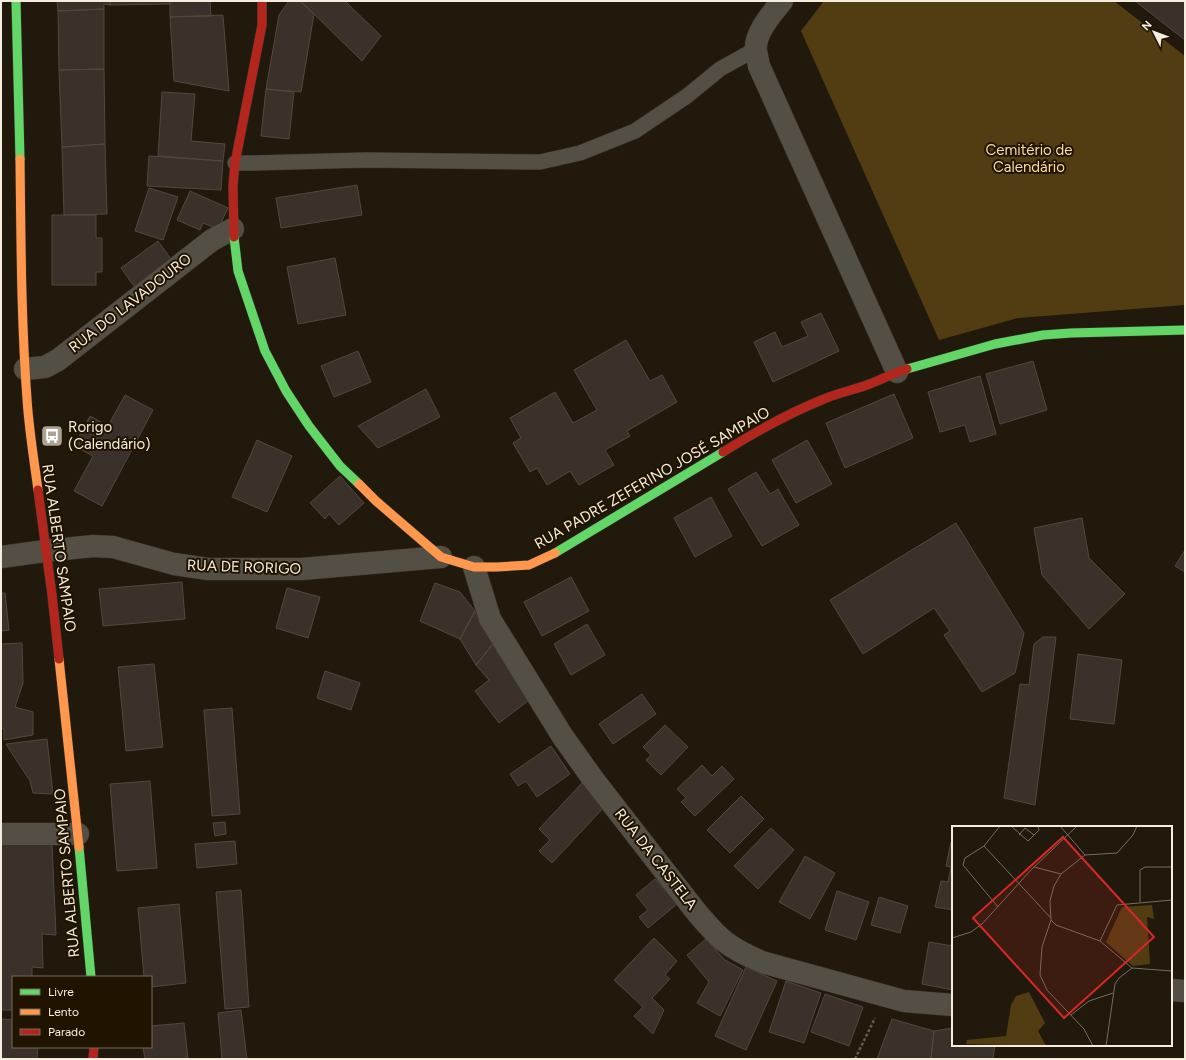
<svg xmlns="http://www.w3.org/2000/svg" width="1186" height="1060" viewBox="0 0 1186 1060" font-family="Figtree,sans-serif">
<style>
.green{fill:#523d13}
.building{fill:#3a322a;stroke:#51483f}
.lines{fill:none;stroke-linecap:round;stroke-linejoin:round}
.lane-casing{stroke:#39332b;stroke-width:16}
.street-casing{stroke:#39332b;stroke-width:23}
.fast-casing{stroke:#39332b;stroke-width:10}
.slow-casing{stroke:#39332b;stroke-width:10}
.jam-casing{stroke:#39332b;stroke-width:10}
.path{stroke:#605b53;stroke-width:2.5;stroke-dasharray:3 2;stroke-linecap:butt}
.lane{stroke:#544f45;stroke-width:15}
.street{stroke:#544f45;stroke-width:22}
.fast{stroke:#63d668;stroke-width:9}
.slow{stroke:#ff974d;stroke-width:9}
.jam{stroke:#b3261e;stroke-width:9}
.labels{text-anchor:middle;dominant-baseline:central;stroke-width:4;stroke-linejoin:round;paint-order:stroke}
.park-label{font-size:15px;fill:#fcda9d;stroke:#201400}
.street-label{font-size:15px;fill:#f5edde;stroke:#201400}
.poi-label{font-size:15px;fill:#f5edde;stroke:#201400;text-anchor:start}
.inset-road{fill:none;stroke:#766e60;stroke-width:1}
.view{fill:#d62828;fill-opacity:0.15;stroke:#d62828;stroke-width:2}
.inset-edge{fill:none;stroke:#f5edde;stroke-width:2}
</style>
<rect width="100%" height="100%" fill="#211a0c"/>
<path class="green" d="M824,1H1114L1185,56V305L1018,318L939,340L801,31Z"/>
<path class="building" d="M57,1H110V5L104,4V9L58,11Z
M110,1H170V4L110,5Z
M170,1H210L211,16L170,17Z
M289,1H300L314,14L301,92L266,89L279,15Z
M300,1H345L381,36L362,61L314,14Z
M1135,1H1185V40Z
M104,9V69L59,70L58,11Z
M223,15L229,91L174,81L170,17Z
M104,69L105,144L62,147L59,70Z
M266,89L294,92L289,139L261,136Z
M162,92L195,94L191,141L225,144L223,161L158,156Z
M105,144L107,214L64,215L62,147Z
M149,156L223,161L221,190L147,186Z
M357,185L362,215L281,228L276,198Z
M149,188L178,197L163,240L135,231Z
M190,191L228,208L218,229L203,223L200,230L177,220Z
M52,215H96V238H102V272H96V285H52Z
M158,241L173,262L136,289L121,268Z
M335,258L346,315L298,324L287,267Z
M821,313L839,351L773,382L754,342L775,332L782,347L808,336L801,322Z
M626,340L650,381L662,375L677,402L627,431L630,436L605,450L614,465L579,485L570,471L547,485L537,468L530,472L513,443L521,438L510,418L555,392L573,423L597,410L574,370Z
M358,351L371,382L334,397L321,366Z
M1033,361L1047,410L1000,424L986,374Z
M980,376L996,434L970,442L965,425L940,432L928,392Z
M426,389L440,417L378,448L358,426Z
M894,394L913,438L845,468L826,423Z
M125,395L153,410L102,506L74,491L93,456L74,446L90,416L108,426Z
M257,440L292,456L267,512L232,497Z
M807,440L832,484L796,503L772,460Z
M756,472L770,494L778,489L799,525L762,546L728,489Z
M340,476L364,503L339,525L329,514L325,519L310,503Z
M711,497L732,536L695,557L674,518Z
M1082,518L1089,558L1125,594L1089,629L1042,575L1034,528Z
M956,523L1024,633L1015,673L982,692L944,635L950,631L934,608L863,654L830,600Z
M1185,550V572L1175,566Z
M571,577L589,611L542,636L524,602Z
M182,582L185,619L103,626L99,589Z
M435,583L460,592L475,611L460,639L420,621Z
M287,588L320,597L308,638L276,628Z
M1,593H5L9,630L1,631Z
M475,611L493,644L476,665L460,639Z
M587,624L605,655L571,675L554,644Z
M1043,637H1056L1035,805L1004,798L1020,684L1029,685L1034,644Z
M22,643L23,683L15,707L33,712V735L4,740V730L1,726V644Z
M493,644L528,701L499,723L475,691L489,680L476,665Z
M1078,654L1122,660L1114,724L1070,719Z
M154,664L163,747L126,751L118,667Z
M325,671L360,683L351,710L317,698Z
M642,694L656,714L613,744L599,724Z
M232,708L240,814L212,816L204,710Z
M665,725L688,747L661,775L646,760L651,755L643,747Z
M47,739L53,794L33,793L30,781L6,744Z
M551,746L570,774L537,797L526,781L518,786L510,774Z
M702,765L712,776L722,766L734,779L695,816L681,802L686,798L677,789Z
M150,781L157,868L117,871L110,784Z
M582,783L606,805L552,863L539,851L550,840L539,829Z
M741,796L764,819L730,853L707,830Z
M225,822L226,834L215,836L213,823Z
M771,828L794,850L758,889L734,866Z
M235,841L237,864L197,868L195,844Z
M951,842H953V910L935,907L941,881L948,882L951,867L946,866Z
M1,844H52L56,935L42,934L43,968L32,967V977H13V1010H1Z
M805,856L835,873L810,919L779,902Z
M655,879L677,904L648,928L639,917L648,910L636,895Z
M241,890L249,1007L225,1009L216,892Z
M837,891L869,902L856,940L825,930Z
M879,897L908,906L900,933L871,925Z
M179,904L186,983L151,987V977H144L138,908Z
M654,938L677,961L665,975L670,979L652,998L664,1010L653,1034L634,1016L643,1007L614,980Z
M706,939L725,960L743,970L720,1016L697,1003L709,982L687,955Z
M929,942L953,946V990L922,984Z
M746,967L777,981L746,1050L715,1036Z
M786,981L821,993L804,1043L769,1032Z
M825,994L863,1007L849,1046L811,1032Z
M241,1010L247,1059H222L218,1013Z
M1,1019L13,1020V1047H38L37,1059H1Z
M892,1019L934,1031L931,1059H877Z
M184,1023L188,1059H145L143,1047H151V1026Z
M953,1028V1045H995L993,1059H931L934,1031Z"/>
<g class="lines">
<g class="lane-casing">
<path id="lane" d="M235,163H253L366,160L540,162L580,153L635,131L687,96L720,69L756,49"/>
</g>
<g class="street-casing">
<path id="street" d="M782,1C772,14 754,33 756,51C757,56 758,61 759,66L897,372
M25,369L45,367L58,360L212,240L233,229
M1,557L45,551L93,546L113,547L174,564L208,569H302L441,557
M474,567L490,619L563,737L593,779L694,909C703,920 713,932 724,941C735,950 748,956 762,962L904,1001L953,1005
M1,834H78
M1171,990L1185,991"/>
</g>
<g class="fast-casing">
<path id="fast" d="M16,1L20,159
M234,237L238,271L265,351L286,391L309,426L340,466L359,484
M907,369L995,344L1043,335L1071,333L1185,330
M555,553L723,452
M79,847L91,977"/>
</g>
<g class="slow-casing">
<path id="slow" d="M20,159C21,239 21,319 27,399C29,430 34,460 38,490
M359,484L376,501L441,557L474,567H497L529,565L555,553
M59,659L79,847"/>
</g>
<g class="jam-casing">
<path id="jam" d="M234,237L233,186L235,163L262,25V1
M723,452C755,432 789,413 824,399C838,393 853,390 867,385C881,380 893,373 907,369
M38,490L52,595L59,659
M93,1059L94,1047"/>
</g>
<path class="path" d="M855,1059L875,1018"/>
<use href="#lane" class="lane"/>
<use href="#street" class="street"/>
<use href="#fast" class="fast"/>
<use href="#slow" class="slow"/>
<use href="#jam" class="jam"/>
</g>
<defs>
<g id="bus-square" transform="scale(1.15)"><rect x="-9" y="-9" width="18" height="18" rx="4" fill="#aba394" stroke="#201400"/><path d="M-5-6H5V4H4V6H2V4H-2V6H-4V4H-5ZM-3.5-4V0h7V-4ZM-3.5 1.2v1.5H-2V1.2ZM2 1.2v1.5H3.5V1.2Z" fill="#fff"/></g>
</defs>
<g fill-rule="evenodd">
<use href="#bus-square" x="52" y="436"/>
</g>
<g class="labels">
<g class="park-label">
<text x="1029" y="150">Cemitério de<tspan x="1029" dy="17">Calendário</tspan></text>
</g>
<g class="street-label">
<text transform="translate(130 303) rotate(-38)">RUA DO LAVADOURO</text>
<text transform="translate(652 478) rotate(-30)">RUA PADRE ZEFERINO JOSÉ SAMPAIO</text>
<text transform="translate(59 548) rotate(82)">RUA ALBERTO SAMPAIO</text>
<text transform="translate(244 567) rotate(2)">RUA DE RORIGO</text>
<text transform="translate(656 859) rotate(52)">RUA DA CASTELA</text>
<text transform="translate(67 873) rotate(-95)">RUA ALBERTO SAMPAIO</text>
</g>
<g class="poi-label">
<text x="68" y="427">Rorigo<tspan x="68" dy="17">(Calendário)</tspan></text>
</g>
</g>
<g transform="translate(952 826)">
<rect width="220" height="220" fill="#211a0c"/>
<path d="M200,79L202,93L195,91L198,138L181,140L154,116L170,81ZM77,166L93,197L86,205L94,220L14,218L15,214L54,210L59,179L64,170Z" fill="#523d13"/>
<path class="inset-road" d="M59,0L76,15L87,4L86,0M108,0L133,29L109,48L102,60L98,75L99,94L104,99L148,115L180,142M67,9L73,2L82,9M32,20L98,91M133,29L165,27L181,9L185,0M82,41L109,48M188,76V44L193,41H220M46,81L11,39L13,32L32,20L48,0M99,94L90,121L88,149L95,164L132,203L141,220M0,112L19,106L30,98L79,44L125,0M148,115L165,79L220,74M180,142L220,145M119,189L137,175L161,167M154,220L163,158L167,152L180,142"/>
<path class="view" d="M111,11L202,111L112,192L21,92Z"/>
<rect width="220" height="220" class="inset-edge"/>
</g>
<rect width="1186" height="1060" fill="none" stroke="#f5edde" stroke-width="4"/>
<rect x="12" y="976" width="140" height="72" fill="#201400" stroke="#756b59"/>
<rect x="20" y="989" width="20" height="6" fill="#63d668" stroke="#756b59"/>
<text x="48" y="996" font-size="12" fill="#f5edde">Livre</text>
<rect x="20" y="1009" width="20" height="6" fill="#ff974d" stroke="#756b59"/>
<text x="48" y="1016" font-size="12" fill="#f5edde">Lento</text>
<rect x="20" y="1029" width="20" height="6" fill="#b3261e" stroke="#756b59"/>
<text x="48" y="1036" font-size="12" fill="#f5edde">Parado</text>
<g transform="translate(1154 32) rotate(312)" stroke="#201400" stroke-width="3" paint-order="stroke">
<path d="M0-3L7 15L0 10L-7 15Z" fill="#f5edde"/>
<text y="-6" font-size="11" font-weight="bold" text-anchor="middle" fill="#f5edde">N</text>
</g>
</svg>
